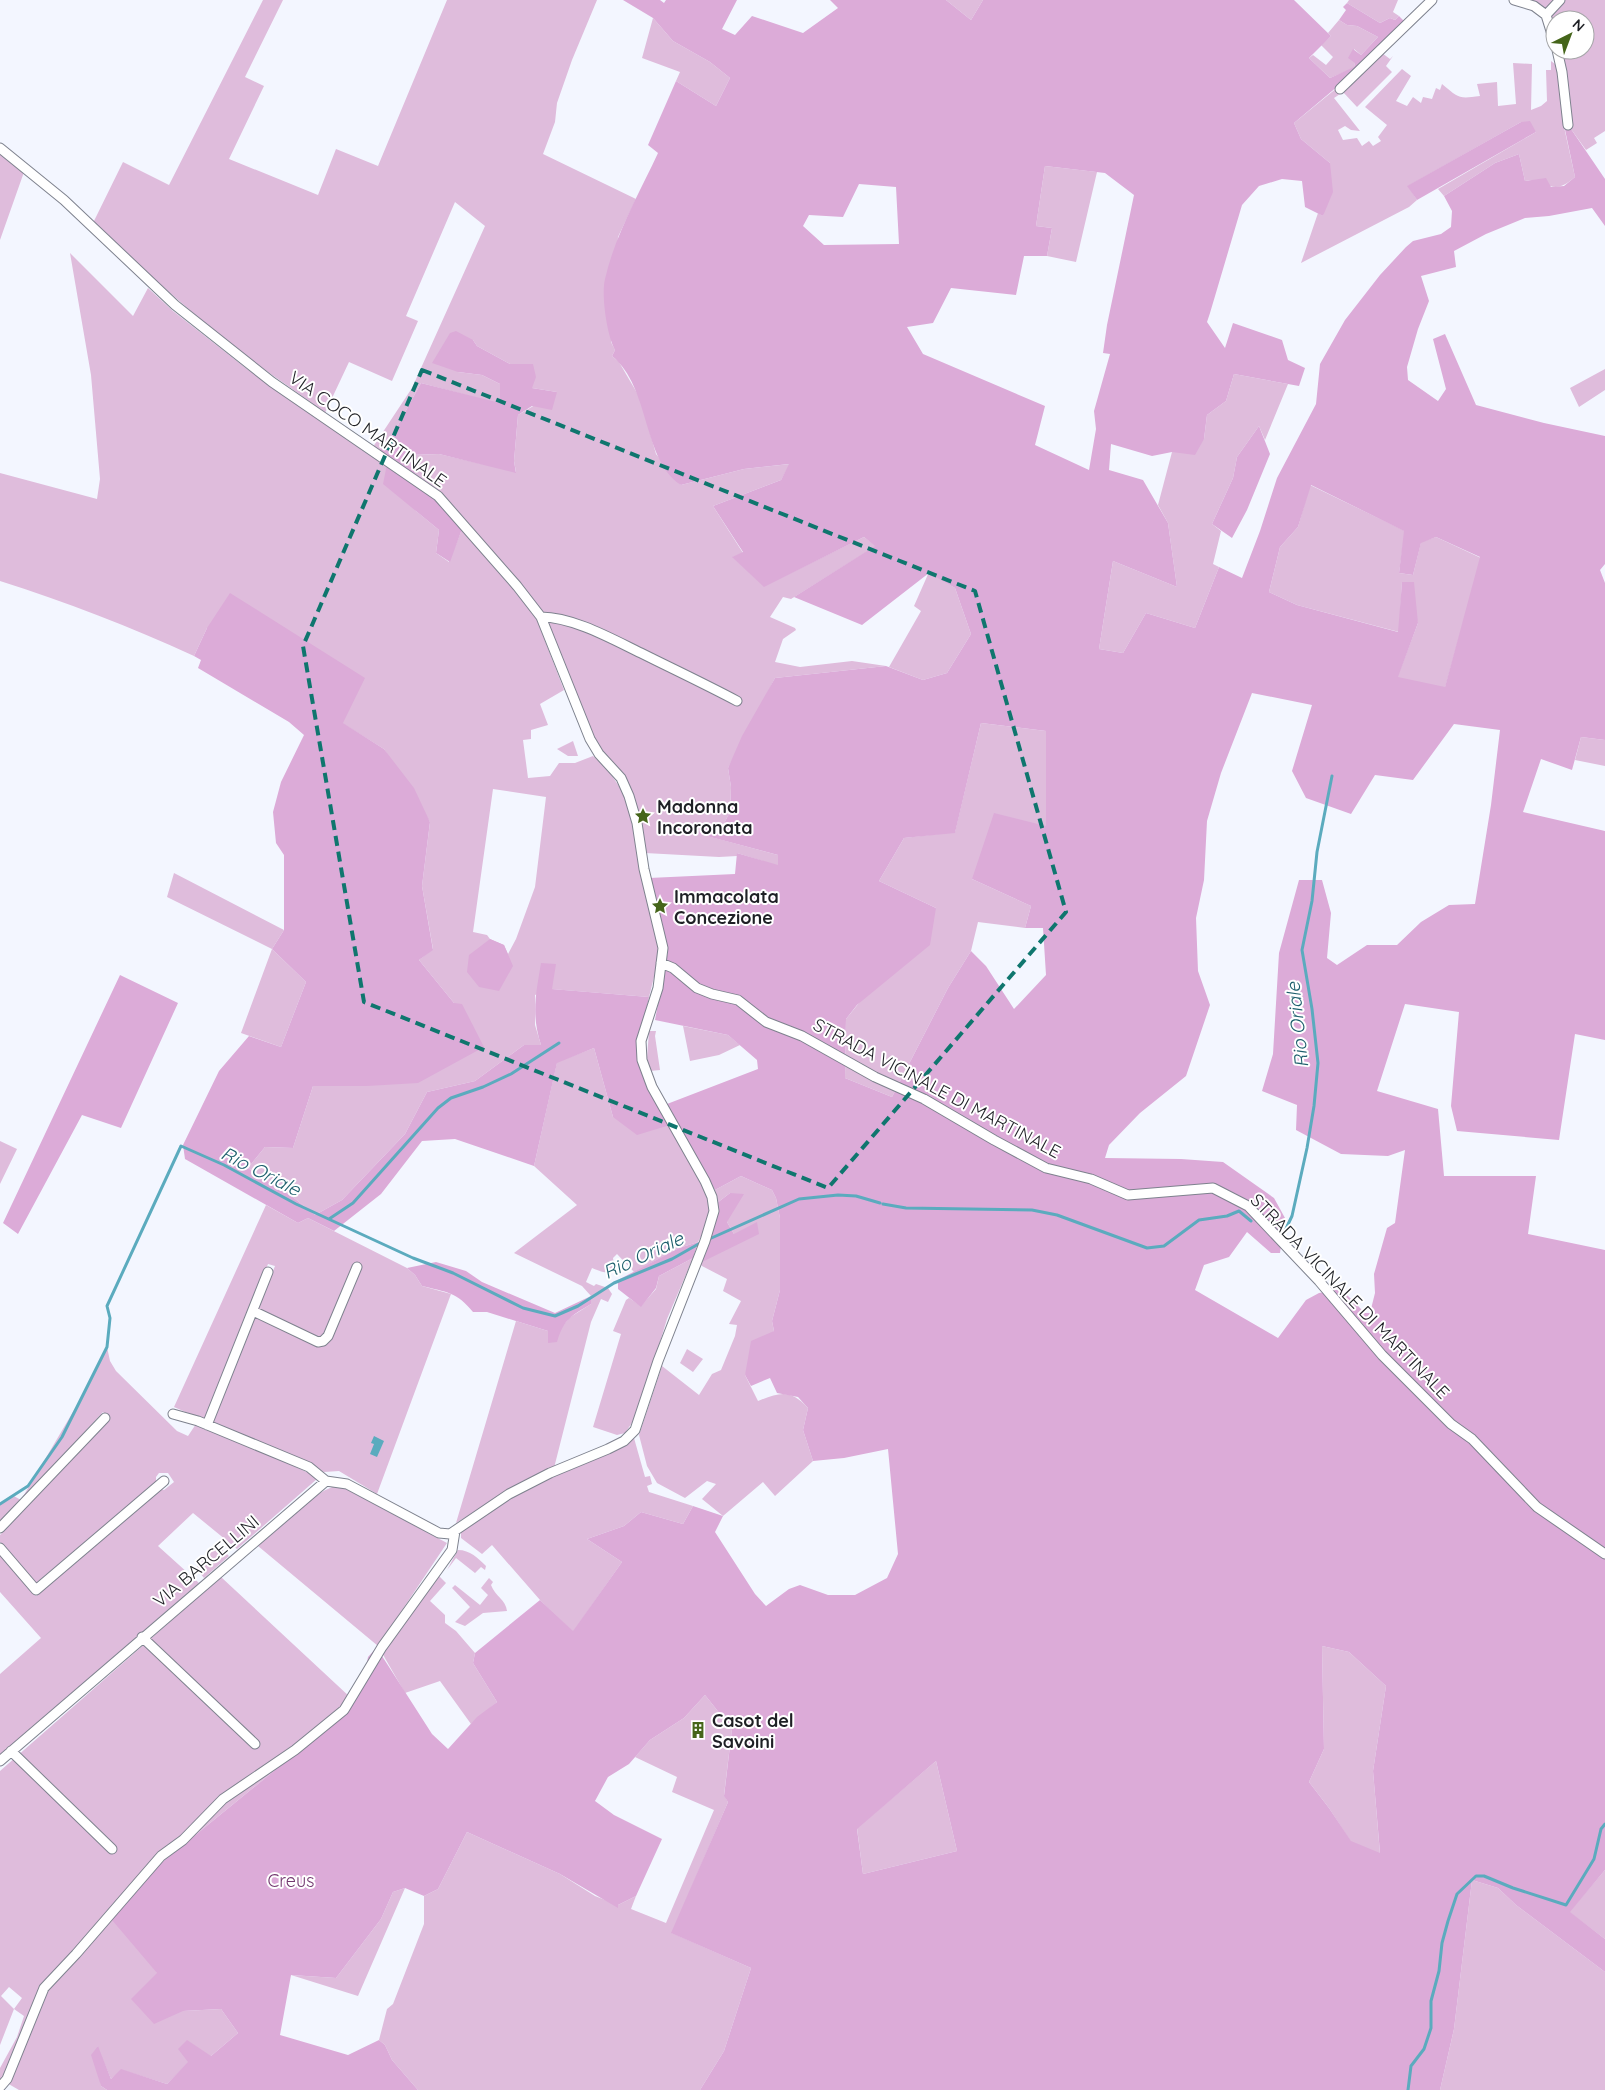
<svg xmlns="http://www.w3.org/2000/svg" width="1605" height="2090" viewBox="0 0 1605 2090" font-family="Quicksand,sans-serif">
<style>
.green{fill:#dfbcdc;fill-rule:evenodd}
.forest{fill:#dcabd8;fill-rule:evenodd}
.water{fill:#5babbe}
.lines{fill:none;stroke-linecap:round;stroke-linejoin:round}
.stream{stroke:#5babbe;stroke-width:3}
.minor-casing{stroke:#7e828e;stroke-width:11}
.minor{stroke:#fff;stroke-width:9}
.marked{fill:none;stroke:#0f766e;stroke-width:4;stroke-dasharray:10 6;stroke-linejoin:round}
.labels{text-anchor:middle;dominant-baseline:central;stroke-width:4;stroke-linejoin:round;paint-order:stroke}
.street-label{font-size:18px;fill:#1e2025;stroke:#fff}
.poi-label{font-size:18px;font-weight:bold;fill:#1e2025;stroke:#fff;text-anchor:start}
.park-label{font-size:18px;fill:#733870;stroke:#fff}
.water-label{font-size:19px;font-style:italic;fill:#1d5f6d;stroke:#fff}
</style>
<rect width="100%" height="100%" fill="#f3f6ff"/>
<path class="green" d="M263,0H283L245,77L264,86L229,159L318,195L336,149L378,166L447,0H597L572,60L557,103L555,122L543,154L636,199L618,237L611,342L615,350L612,356L619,362L640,398L656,454L681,485L744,469L790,464L781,480L713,506L743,553L733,557L764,586L864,537L876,546L791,599L783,597L770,617L795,628L796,630L783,639L775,662L800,667L852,661L886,666L775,678L728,768L731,787L730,812L722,827L700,834L778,855V866L737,853V856L719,857L645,853L643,832L633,793L599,749L542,613L442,494L414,474L415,470L404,463L409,455L439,454L516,472L514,461L518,415L557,392L532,388L510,364L477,346L473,340L458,372L482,375L500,384V404L421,383L391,438L379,450L373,447L412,388L485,226L455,202L406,316L418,321L392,381L349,362L325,413C296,391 265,371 236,348C186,309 140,266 93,223L123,162L169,185Z
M946,0H983L971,20Z
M1349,0H1398L1393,12L1399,16L1395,20L1390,18L1380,23L1347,3Z
M1519,0H1605V131L1594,138L1597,143L1586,150L1571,129L1559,50H1585V20H1555V33L1548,15Z
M653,18L673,41L710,62L730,78L716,106L676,81L680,72L642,58Z
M1339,20L1347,25L1357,26L1378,37L1361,55L1354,49L1355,63L1354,68L1330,78L1309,58L1313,55L1326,65L1333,57L1321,45L1331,36L1328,33Z
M1378,50L1390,59L1393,56L1386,66L1392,72L1357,107L1343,92L1334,98L1360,131L1351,130L1345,126L1338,130L1343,140L1357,138L1362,146L1369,141L1373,146L1381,141L1378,137L1387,125L1365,107L1402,69L1411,76L1396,101L1407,106L1413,97L1421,103L1423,97L1432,99L1436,88L1440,90L1442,84C1459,98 1458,99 1480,96L1477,84L1497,82L1498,106L1516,104L1513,63L1532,64L1531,110L1541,106L1547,101L1546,70H1551V61L1559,67L1564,108V127L1575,177C1550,199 1549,177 1525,181L1519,154L1495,163L1444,196L1438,189L1536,132L1521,122L1408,186L1417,200L1409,207L1301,263L1318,213L1323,216L1330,163L1301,139L1294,123L1338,87L1336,84L1360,70Z
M1,154L24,172L0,240V155Z
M1045,166L1097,172L1076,262L1047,256L1052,228L1036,226Z
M70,253L133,316L148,288L173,311L247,369L387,464L416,511L439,530L436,553L449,562L462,529L516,591L537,620L564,690L540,704L548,725L531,730V739L523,740L528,778L550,776L559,763H575L593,756L606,767L625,795L634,827L637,851L661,949L649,997L551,989L535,995V1025L541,1045H524L475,1081L427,1092L405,1134L342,1200L315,1215L294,1198L248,1168L265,1147L293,1148L313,1086H367L454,1003L419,960L433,949L422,886L430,822L384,749L342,723L207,628L194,656C131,627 66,602 0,581V473L97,499L100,479L91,375ZM493,789L546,797L535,887L516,939L508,954L504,945L490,939L487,935L473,932Z
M1605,369V390L1579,407L1570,388Z
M1234,374L1288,384L1265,440L1259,426L1237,457L1233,478L1212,524L1221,531L1213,564L1219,567L1195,628L1146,613L1123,653L1099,649L1113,561L1177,587L1168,523L1158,505L1172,452L1204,439L1207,415L1226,401Z
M1310,485L1405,531L1399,573L1413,575L1421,542L1436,537L1481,558L1445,688L1397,678L1418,623L1402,582L1399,632L1297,605L1269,592L1280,547L1298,527Z
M929,572L955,588L971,634L947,673L923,680L889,667L921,611L914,606Z
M981,723L1046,731V826L972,879L1031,906L1025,928L978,922L971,951L948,988L892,1097L845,1078L846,1019L936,908L879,881L904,838L955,832Z
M1581,737L1605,740V766L1575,760Z
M573,741L578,756H568L557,749Z
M174,873L284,930L272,949L306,982L281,1047L241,1033L272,949L167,897Z
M683,1026L728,1035L740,1045L719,1055L690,1061Z
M649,1031H656L655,1036L660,1070L650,1071L647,1058Z
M594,1048L613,1117L670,1125C683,1149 715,1190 710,1218C708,1226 702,1235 698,1242L679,1248L634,1272L617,1254L613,1258L615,1270C607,1275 600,1271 592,1268L586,1282L594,1286L596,1284L608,1288L612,1294L608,1302L601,1299L591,1322L554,1468L522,1482L456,1523L516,1321L548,1331L562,1327L569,1318L591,1304V1296L582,1286L514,1253L577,1205L534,1166L557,1062Z
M0,1141L17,1149L0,1184Z
M741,1176L772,1190L776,1198L780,1218V1290L772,1321L774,1331L745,1375L758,1401C780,1392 791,1389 808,1408L803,1430L813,1461L775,1496L763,1482L723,1516L702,1499L716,1484L707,1481L685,1498L657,1483L647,1466L639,1435L662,1366L699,1395L712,1374L721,1370L735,1336L737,1325L729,1324L741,1301L723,1291L727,1279L702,1266L700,1263L734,1234L727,1222L730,1193L717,1203L715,1190Z
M266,1205L298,1223L308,1218L407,1268L415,1275L422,1286L451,1294L377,1494L339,1471L324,1472L312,1465L212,1424L275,1266L268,1264L206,1421L174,1407Z
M693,1258L667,1319L638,1414L625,1433L617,1435L593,1427L621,1334L613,1331L626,1300L629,1298L641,1306L656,1289L659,1276Z
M107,1347L110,1361L116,1371L177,1431L188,1436L198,1421L313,1475L317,1479L237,1549L193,1513L158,1546L199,1583L0,1755V1674L41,1638L0,1592V1553L36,1596L161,1489L164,1490L174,1482L168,1473H159L156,1477V1482L35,1584L0,1542V1535L110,1420L103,1412L0,1524V1504L12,1495L21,1500L90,1383Z
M687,1349L703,1359L693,1372L680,1363Z
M634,1438L645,1477L650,1476L652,1484L647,1486L649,1492L693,1506L683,1524L641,1512L624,1526L587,1539L622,1562L573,1632L540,1600L492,1545L482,1554L461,1538V1530L509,1497Z
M335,1486L346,1489L447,1543L378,1646L438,1575L446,1583L430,1601L445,1615V1623L456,1631L475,1653L473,1663L497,1702L471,1724L440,1681L405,1693L378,1646L258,1546C278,1528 310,1494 335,1486Z
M217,1545L229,1556L204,1578L196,1568Z
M458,1550C470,1550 478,1558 486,1566L485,1570L481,1567L475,1573L456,1558L447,1570Z
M221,1577L351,1698L291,1757L160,1864L141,1888L157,1973L183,2011L221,2009L238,2033L211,2056L189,2062L167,2084L122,2070L111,2079L97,2046L101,2086L107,2090H19L0,2079V2068L17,2037L24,2016L14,2009L0,2045V1771ZM9,1987L22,1998L14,2009L1,1996Z
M489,1578L493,1582L491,1585C495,1596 506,1600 507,1611L483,1613L465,1626L455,1622L470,1607L452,1588L455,1585L480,1605L488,1595L481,1588Z
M1322,1646L1349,1652L1386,1686L1373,1771L1380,1854L1351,1842L1329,1808L1309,1782L1324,1749Z
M705,1695L732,1729L724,1795L728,1802L672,1933L751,1968L724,2051L700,2090H418L392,2060L385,2045L379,2040L387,2009L393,2004L424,1924V1896L438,1889L467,1832L560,1874L595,1896L618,1905L636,1896L631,1909L666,1923L714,1810L672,1792L677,1777L635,1757L650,1740L684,1718Z
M936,1761L957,1851L863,1874L857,1828Z
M1605,1870V1939L1569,1912Z
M1472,1880L1498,1888L1516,1905L1605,1972V2090H1440L1454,2029Z
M405,1888L358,1996L291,1975L336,1978L381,1919L393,1892Z"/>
<path class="forest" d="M623,0H660L664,3L666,0H737L722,29L735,35L752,16L803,33L838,8L830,0H946L971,20L983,0H1294L1331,36L1309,58L1330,78L1354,67L1355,63L1348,58L1353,49L1361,55L1378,37L1357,26L1347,25L1339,20L1346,10L1343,7L1347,3L1380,23L1390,18L1395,20L1399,16L1405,22L1360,70L1337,84L1338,86L1294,123L1301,139L1330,163L1333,192L1323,216L1305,207L1302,181L1282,179L1259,186L1242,205L1210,313L1207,322L1225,348L1233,323L1282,340L1288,360L1305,368L1299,386L1234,374L1226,401L1207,415L1204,439L1195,455L1172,452L1152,456L1111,444L1109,470L1143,480L1168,523L1177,587L1113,561L1099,649L1123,653L1146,613L1195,628L1219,567L1242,578L1260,531L1277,478L1316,404L1320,364L1345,320L1380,275L1406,247L1413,241L1441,234L1451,227L1452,211L1444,196L1495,163L1519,154L1525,181L1546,178L1551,187L1564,186L1575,177L1564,125L1571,129L1605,179V226L1592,208L1549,216L1525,218L1486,234L1454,251L1456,267L1421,276L1429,301L1418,329L1407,367L1408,380L1438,401L1446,389L1433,339L1445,334L1476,405L1544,423L1605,436V564L1600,570L1605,583V740L1581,737L1572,770L1541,759L1523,812L1605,831V1040L1575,1034L1559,1140L1457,1131L1451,1106L1459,1012L1405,1004L1377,1091L1438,1109L1444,1176H1536L1528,1234L1605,1250V1870L1570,1912L1605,1939V1972L1516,1905L1498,1888L1472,1880L1454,2029L1440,2090H700L724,2051L751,1968L671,1933L728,1802L724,1796L732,1729L705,1695L684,1718L650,1740L629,1764L608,1777L595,1801L614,1815L662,1839L636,1896L618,1905V1908L560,1874L467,1832L438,1889L424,1896L405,1888L393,1892L381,1919L336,1978L291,1975L280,2035L348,2055L379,2040L385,2045L392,2060L418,2090H107L101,2086L91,2055L98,2046L111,2079L121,2069L167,2084L188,2062L178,2049L187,2040L211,2056L238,2033L221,2009L183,2011L154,2024L131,1999L157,1973L112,1920L160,1864L291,1757L351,1697L365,1673L368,1657L378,1646L382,1656L432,1734L448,1749L477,1717L497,1702L473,1663L475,1653L540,1600L573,1631L622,1562L587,1539L624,1526L641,1512L683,1524L693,1506L723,1516L715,1532L755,1594L766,1606L789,1589L800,1585L828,1595H855L887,1578L898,1554L888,1449L844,1458L813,1461L803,1430L808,1408L798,1397L777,1393L770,1378L751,1386L745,1375L751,1341L774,1331L772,1321L780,1290V1218L776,1198L772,1190L741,1176L715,1190L667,1104L758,1069L757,1060L728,1035L655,1020L668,951L649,878L735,874L737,853L778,865V855L699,834L704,823L722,827L730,812L731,787L728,768L742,736L775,678L886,666L923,680L947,673L971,634L955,588L929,573L862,625L794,597L875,546L864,537L764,587L732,557L743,552L713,506L781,480L789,464L744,469L681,485C642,460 651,388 612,356L615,350C607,336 601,295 605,279C615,235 639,194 658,153L648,145L676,81L716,106L730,78L710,62L673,41L653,18ZM1045,166L1105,173L1134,195L1107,325L1103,353L1110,354L1094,411L1096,429L1089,470L1035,445L1045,406L923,354L907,327L933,323L951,288L1016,295L1024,256H1047L1052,228L1036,226ZM859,184L896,187L899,244L824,245L803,226L809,215L843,217ZM1311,485L1404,531L1399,573L1413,575L1421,543L1436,537L1480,557L1445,687L1398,677L1418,623L1414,582H1402L1398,632L1297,605L1269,592L1280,547L1298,527ZM1252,693L1312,705L1292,771L1306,798L1351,814L1375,775L1413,780L1454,724L1500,730L1491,805L1475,904L1449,905L1421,922L1397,945H1367L1337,965L1327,958L1331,913L1322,880H1299L1279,953L1273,1054L1262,1091L1297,1105L1296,1130L1341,1154L1388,1156L1405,1150L1395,1223L1387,1228L1374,1274L1375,1293L1370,1313H1365L1341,1289L1319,1293L1306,1300L1278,1338L1195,1290L1204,1265L1229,1257L1247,1232L1271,1253H1280L1285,1218L1274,1198L1223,1162L1181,1159L1105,1158L1109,1145L1140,1113L1186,1076L1210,1005L1198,971L1196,918L1204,880L1207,821L1221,773ZM981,723L1046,731V826L994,813L972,879L1031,906L1025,928H1043L1046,975L1014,1009L986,966L971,951L948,988L892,1097L845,1078L846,1019L857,1005L930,945L936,908L879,881L904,838L955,833ZM1322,1646L1349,1652L1386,1686L1373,1771L1380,1853L1351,1841L1329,1808L1309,1782L1324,1749ZM936,1761L957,1851L863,1874L857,1829Z
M1530,121L1536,132L1417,200L1407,186L1521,122Z
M456,331L473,340L477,346L510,364H533L536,377L532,388L557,392L552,410L532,406L518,415L514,461L516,473L439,454L409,455L404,463L416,470L414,474L379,450L391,438L421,383L500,403V384L482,375L458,372L432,363L450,333Z
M1259,426L1270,454L1247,510L1232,538L1212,524L1233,478L1237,457Z
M387,464L436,498L462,529L450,562L436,553L439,530L383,484Z
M230,593L365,678L343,723L384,749L414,788L430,822L422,886L433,950L419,960L454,1003L462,1004L484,1047L418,1083L367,1086H313L293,1148L265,1147L248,1168L294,1198L315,1215L342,1200L405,1134L427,1092L475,1081L524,1045H541C531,1014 536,994 541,963L556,964L552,989L649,997L639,1041L670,1125L637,1135L613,1117L594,1048L557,1063L534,1166L455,1139L422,1141L381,1194L334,1231L308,1218L298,1223L185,1159L183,1145L219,1071L249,1036L281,1047L306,982L272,949L284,930V855L276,843L273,812L281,782L304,735L289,722L198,668L201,660L194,656L207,628Z
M490,939L504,945L513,966L499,991L479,987L467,972L469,955Z
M120,975L178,1003L121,1128L82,1115L18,1234L3,1223Z
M730,1193L744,1194L727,1222L734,1234L757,1222L759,1234L700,1263L717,1203Z
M698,1242L693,1258L659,1276L656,1288L641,1307L618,1289V1280L679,1248Z
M436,1262L466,1271L482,1282L555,1313L591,1296V1304C571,1316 564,1319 557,1342L548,1343V1331L487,1312H473C457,1292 446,1292 422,1286L415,1275L407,1268Z"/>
<path class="water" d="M374,1436L384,1441L377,1457L370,1454L374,1444L371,1443Z"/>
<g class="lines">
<path class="stream" d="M883,1204L906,1208L1032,1210L1057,1215L1147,1248L1164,1246L1199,1220L1227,1216L1239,1211L1251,1221
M329,1219L353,1203L438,1108L451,1098L483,1087L511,1074L559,1043
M1280,1235L1282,1237L1292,1216L1307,1148L1314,1106L1318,1063L1312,1009L1302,950L1312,901L1317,852L1332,776
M707,1240L799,1199L838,1195L856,1196L880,1203
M0,1504L28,1486L62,1437L107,1347L110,1318L107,1306L181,1146L224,1165L296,1204L413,1258L453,1273L523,1308L555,1316L578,1306L614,1283L672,1259L702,1242
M1408,2090L1411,2066L1424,2049L1431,2028V2001L1439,1971L1442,1943L1448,1921L1457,1894L1476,1876H1484L1513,1888L1566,1905L1594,1859L1601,1829L1605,1824"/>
<g class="minor-casing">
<path id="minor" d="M1514,0L1534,6L1546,15
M1546,15L1555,44
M1546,15L1560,0
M1557,50L1562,72L1568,125
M1340,89L1432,0
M0,148L64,200L175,305L272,382L438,496L517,586L541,617L590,739L599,754L621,778L629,796L637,823L644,869L663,948L658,988L641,1041L642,1060L652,1087L705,1181L712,1197L714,1211L705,1241L658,1361L635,1430L624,1441L608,1449L550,1473L509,1494L450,1534L439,1533L347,1484L326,1481L0,1761
M541,617C573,617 612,639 641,653C673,669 705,684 737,701
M661,963L673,968L697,988L712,994L738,1000L766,1022L802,1036L875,1077L924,1099L994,1140L1046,1168L1091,1179L1128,1195L1213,1188L1248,1206L1319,1281L1382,1355L1451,1424L1472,1439L1537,1507L1605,1554
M253,1311L318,1342L323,1341L328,1336L357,1267
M173,1414L198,1421L309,1467L326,1481
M207,1425L268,1272
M0,1528L105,1418
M0,1548L36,1590L164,1481
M142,1637L255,1744
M11,1751L112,1849
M0,2087L7,2079L44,1988L76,1954L161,1856L183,1840L223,1799L295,1750L344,1710L382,1647L452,1550L455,1531"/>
</g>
<use href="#minor" class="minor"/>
</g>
<path class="marked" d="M422,370L975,591L1066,912L828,1188L364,1002L303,646Z"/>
<defs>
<g id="sight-bare" transform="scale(1.35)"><path d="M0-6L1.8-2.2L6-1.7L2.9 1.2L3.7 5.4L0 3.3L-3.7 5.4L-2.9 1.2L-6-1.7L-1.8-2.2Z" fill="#45651a" stroke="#fff" stroke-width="2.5" paint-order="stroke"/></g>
<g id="building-bare" transform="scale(1.35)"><path d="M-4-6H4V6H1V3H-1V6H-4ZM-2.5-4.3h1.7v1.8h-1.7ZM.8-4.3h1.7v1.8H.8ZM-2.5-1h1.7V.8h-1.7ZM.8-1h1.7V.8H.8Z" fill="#45651a" stroke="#fff" stroke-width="2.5" paint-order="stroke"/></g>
</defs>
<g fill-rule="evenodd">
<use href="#sight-bare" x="643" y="816"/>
<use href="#sight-bare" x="660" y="906"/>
<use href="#building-bare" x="698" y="1730"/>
</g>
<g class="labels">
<g class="street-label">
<text transform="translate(368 429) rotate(35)">VIA COCO MARTINALE</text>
<text transform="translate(937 1088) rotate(28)">STRADA VICINALE DI MARTINALE</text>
<text transform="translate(1350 1296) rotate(46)">STRADA VICINALE DI MARTINALE</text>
<text transform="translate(206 1561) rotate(-40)">VIA BARCELLINI</text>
</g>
<g class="poi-label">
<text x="657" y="806">Madonna<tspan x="657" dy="21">Incoronata</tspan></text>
<text x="674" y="896">Immacolata<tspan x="674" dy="21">Concezione</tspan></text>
<text x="712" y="1720">Casot del<tspan x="712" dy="21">Savoini</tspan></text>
</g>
<g class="park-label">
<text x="291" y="1880">Creus</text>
</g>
<g class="water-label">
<text transform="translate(1297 1025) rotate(-96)">Rio Oriale</text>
<text transform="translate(261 1171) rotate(27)">Rio Oriale</text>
<text transform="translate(643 1255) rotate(-25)">Rio Oriale</text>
</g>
</g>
<g transform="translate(1570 35) rotate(42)"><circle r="24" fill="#ffffff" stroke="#a5a6a8"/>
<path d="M0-4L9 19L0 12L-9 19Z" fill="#45651a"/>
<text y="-8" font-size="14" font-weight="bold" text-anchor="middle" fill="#1e2025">N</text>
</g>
</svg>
